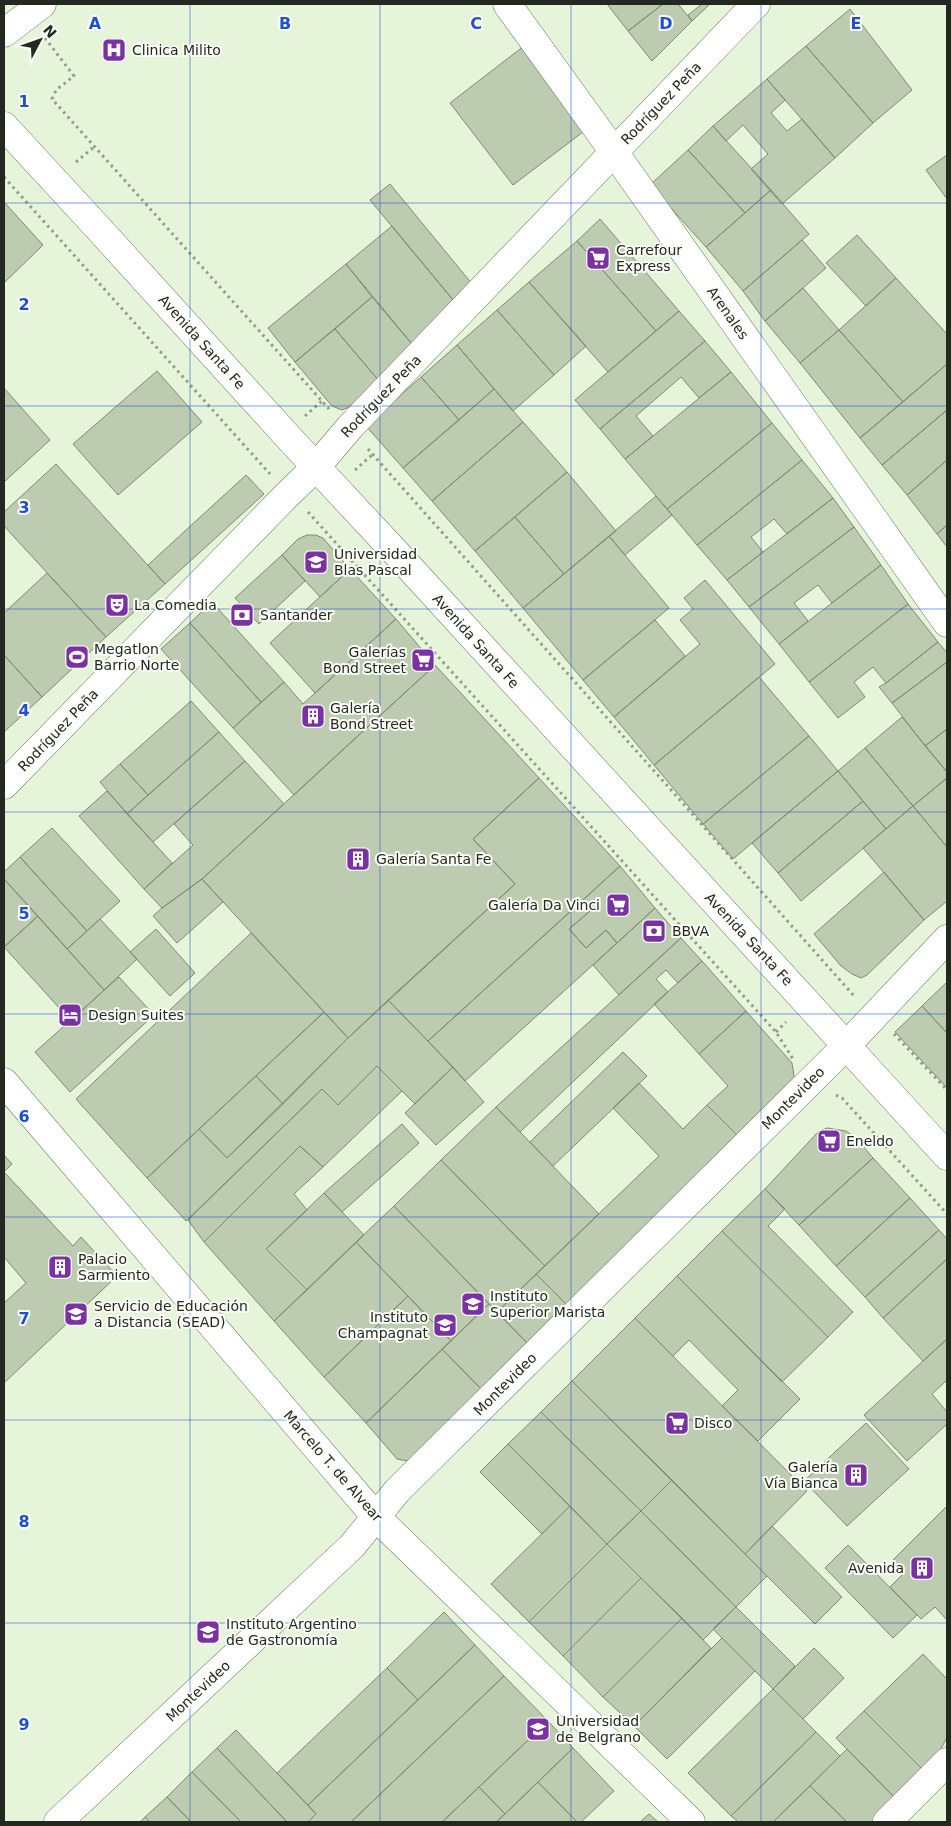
<svg xmlns="http://www.w3.org/2000/svg" width="951" height="1826" viewBox="0 0 951 1826" font-family="'DejaVu Sans',sans-serif">
<style>
.building{fill:#bdccb1;stroke:#7e8b72}
.lines{fill:none;stroke-linecap:round;stroke-linejoin:round}
.minor-casing{stroke:#6f7c64;stroke-width:29}
.major-casing{stroke:#6f7c64;stroke-width:29}
.path{stroke:#919c88;stroke-width:3;stroke-dasharray:2.5 4;stroke-linecap:butt}
.minor{stroke:#fff;stroke-width:28}
.major{stroke:#fff;stroke-width:28}
.grid{fill:none;stroke:#1d4ed8;stroke-width:1;stroke-opacity:0.55}
.labels{text-anchor:middle;dominant-baseline:central;stroke-width:4;stroke-linejoin:round;paint-order:stroke}
.poi-label{font-size:14px;fill:#23291e;stroke:#fbfef8;text-anchor:start}
.street-label{font-size:14px;fill:#23291e;stroke:#fbfef8}
.grid-label{font-size:16px;text-anchor:middle;font-weight:bold;fill:#1d4ed8;stroke:#fbfef8;stroke-width:4;stroke-linejoin:round;paint-order:stroke}
</style>
<rect width="100%" height="100%" fill="#e6f5da"/>
<path class="building" d="M607,4H663L628,31Z
M663,4H678L692,21L652,61L628,31Z
M702,4H710L692,21L688,15Z
M850,9L912,90L873,123L806,46Z
M524,46L587,129L513,185L450,103Z
M806,46L873,123L835,158L767,79Z
M767,79L785,100L771,113L787,131L802,119L835,158L782,204L751,169L768,154L743,125L726,141L713,126Z
M713,126L771,190L745,213L688,150Z
M688,150L745,213L706,247L650,185Z
M947,155V199L926,170Z
M390,184L482,296L463,312L370,200Z
M771,190L809,234L743,291L706,247Z
M4,202L43,245L4,283Z
M600,219L679,311L656,331L577,241Z
M392,226L463,312L417,350L346,264Z
M857,235L896,278L866,306L826,263Z
M802,240L826,268L765,321L743,291Z
M577,241L656,331L608,372L529,282Z
M346,264L372,297L295,362L268,328Z
M896,278L947,334V364L903,402L839,330Z
M529,282L586,346L554,375L497,310Z
M803,288L839,330L800,363L765,321Z
M372,297L417,350L380,382L335,329Z
M497,310L554,375L513,411L457,345Z
M679,311L705,341L600,429L575,400Z
M335,329L380,382L349,407L342,410L332,406L295,362Z
M839,330L903,402L860,438L800,363Z
M705,341L731,372L699,398L681,377L636,416L653,436L625,459L600,429Z
M457,345L494,389L459,420L421,377Z
M947,364V410L882,465L860,438Z
M157,371L202,422L118,495L73,444Z
M731,372L772,423L667,509L625,459Z
M421,377L459,420L403,468L366,426Z
M4,388L50,440L4,482Z
M494,389L523,422L432,501L403,468Z
M947,410V460L907,495L882,465Z
M523,422L567,472L475,551L432,501Z
M772,423L802,460L697,545L667,509Z
M802,460L833,498L787,534L774,519L751,537L763,552L727,580L697,545Z
M947,460V525L937,534L907,495Z
M56,464L165,584L106,637L4,526V512Z
M567,472L616,531L564,574L515,517Z
M246,475L264,494L165,584L148,565Z
M656,496L672,515L625,555L609,536Z
M833,498L854,527L749,607L727,580Z
M515,517L564,574L523,608L475,551Z
M947,525V547L937,534Z
M854,527L881,565L832,603L818,585L794,603L808,621L779,644L749,607Z
M307,535H316L323,538L350,569L320,597L282,555L298,539Z
M609,536L669,608L583,680L523,608Z
M282,555L305,581L259,624L235,598Z
M881,565L908,604L809,682L779,644Z
M350,569L396,619L315,693L270,643Z
M47,573L106,637L42,697L4,655V613Z
M705,580L775,664L654,765L614,717L700,644L680,620L693,609L684,598Z
M212,602L284,682L261,702L190,623Z
M908,604L938,642L886,683L873,667L854,682L865,697L838,718L809,682Z
M396,619L435,665L294,795L233,728L284,682L303,704Z
M655,620L685,656L614,717L583,680Z
M190,623L261,702L233,728L161,649Z
M938,642L947,653V662L892,703L879,687L886,683Z
M4,655L42,697L4,732Z
M947,662V729L925,746L892,703Z
M435,665L539,778L473,839L515,884L348,1038L202,879Z
M759,677L809,736L703,824L654,765Z
M191,701L219,732L148,795L120,764Z
M902,717L947,772V778L913,806L865,748Z
M947,729V772L925,746Z
M219,732L245,761L153,842L127,814Z
M809,736L838,771L733,859L703,824Z
M865,748L913,806L886,829L838,771Z
M245,761L284,804L202,879L162,908L144,889L193,845L174,824Z
M120,764L148,795L127,814L100,782Z
M838,771L863,801L778,873L752,843Z
M539,778L620,866L428,1041L388,1000L515,884L473,839Z
M947,778V847L913,806Z
M107,791L172,863L144,889L79,816Z
M863,801L886,829L801,901L778,873Z
M913,806L947,847V901L924,920L863,848Z
M52,828L120,901L87,931L20,857Z
M20,857L87,931L67,949L4,879V872Z
M620,866L655,908L617,943L606,930L586,948L569,929L590,911L581,902Z
M884,872L924,920L867,975L861,978L852,974L841,966L814,934Z
M4,879L38,916L4,947Z
M202,879L223,902L177,943L153,916L162,908Z
M581,902L590,911L569,929L586,948L606,930L617,943L465,1081L428,1041Z
M655,908L681,938L619,995L593,965Z
M38,916L104,990L71,1021L4,947Z
M100,919L137,959L104,990L67,949Z
M156,929L195,973L170,996L130,952Z
M251,933L324,1012L147,1178L76,1099Z
M681,938L702,961L678,983L666,970L656,979L668,992L520,1132L496,1107Z
M702,961L746,1011L699,1054L654,1004Z
M119,977L154,1015L70,1092L35,1052Z
M947,982V1033L922,1006Z
M388,1000L453,1067L415,1104L377,1066L338,1105L322,1089L186,1221L147,1178L199,1129L227,1158L348,1038Z
M922,1006L947,1033V1088L895,1032Z
M746,1011L792,1063L795,1082L744,1142L707,1105L728,1086L699,1054Z
M324,1012L348,1038L283,1104L256,1076Z
M623,1052L647,1076L553,1166L530,1142Z
M377,1066L402,1091L323,1167L300,1146L204,1242L188,1220L322,1089L338,1105Z
M453,1067L484,1102L436,1145L405,1113Z
M256,1076L283,1104L227,1158L199,1129Z
M639,1083L683,1129L707,1105L744,1142L571,1309L536,1274L659,1156L613,1108Z
M496,1107L599,1214L545,1266L441,1160Z
M402,1124L419,1143L342,1212L324,1193Z
M827,1128L846,1131L856,1138L873,1158L799,1225L765,1189L818,1132Z
M300,1146L323,1167L294,1194L307,1210L266,1249L307,1290L274,1321L204,1242Z
M4,1155L12,1164L4,1172L73,1246L81,1237L117,1276L4,1383V1303L26,1283L4,1257Z
M873,1158L910,1198L836,1266L799,1225Z
M441,1160L545,1266L497,1312L394,1206Z
M765,1189L785,1209L768,1226L853,1312L828,1337L722,1231Z
M324,1193L364,1235L307,1290L266,1249Z
M910,1198L939,1230L865,1297L836,1266Z
M394,1206L489,1304L451,1341L356,1242Z
M939,1230L947,1239V1259L883,1318L865,1297Z
M722,1231L828,1337L782,1382L677,1276Z
M356,1242L408,1296L324,1377L274,1321Z
M947,1259V1339L923,1361L883,1318Z
M536,1274L571,1309L532,1348L497,1312Z
M677,1276L800,1399L758,1441L722,1406L738,1390L689,1340L673,1356L635,1318Z
M408,1296L451,1341L366,1423L324,1377Z
M489,1304L532,1348L485,1393L442,1349Z
M635,1318L807,1491L745,1554L572,1381Z
M947,1339V1380L932,1394L947,1412V1424L907,1461L864,1415Z
M442,1349L485,1393L408,1461L397,1459L366,1423Z
M572,1381L672,1480L641,1511L541,1412Z
M541,1412L641,1511L607,1544L508,1444Z
M866,1423L909,1469L847,1526L804,1481Z
M508,1444L570,1506L542,1534L480,1472Z
M672,1480L767,1576L736,1607L641,1511Z
M570,1506L607,1544L529,1622L491,1584Z
M947,1506V1620L935,1607L921,1619L890,1587L903,1574L891,1562Z
M641,1511L736,1607L703,1640L607,1544Z
M772,1526L842,1597L815,1624L745,1554Z
M607,1544L641,1578L563,1656L529,1622Z
M848,1545L917,1615L893,1638L825,1568Z
M641,1578L682,1618L603,1697L563,1656Z
M736,1607L795,1666L773,1689L713,1629Z
M444,1612L475,1645L418,1700L387,1668Z
M682,1618L711,1648L634,1726L603,1697Z
M722,1638L755,1671L667,1759L634,1726Z
M475,1645L504,1676L351,1822H308L316,1814L308,1805Z
M814,1648L844,1678L803,1719L773,1689Z
M923,1654L947,1679V1737L928,1775L864,1711Z
M387,1668L418,1700L308,1805L277,1773Z
M504,1676L548,1721L479,1787L442,1822H351Z
M773,1689L816,1732L731,1816L688,1773Z
M864,1711L928,1775L900,1803L836,1738Z
M548,1721L573,1748L505,1814L479,1787Z
M236,1730L316,1814L308,1822H287L217,1748Z
M816,1732L840,1756L773,1822H738L731,1816Z
M217,1748L287,1822H241L192,1772Z
M573,1748L614,1791L581,1822H577L538,1782Z
M847,1749L900,1803L880,1822H847L810,1786Z
M192,1772L241,1822H191L167,1797Z
M538,1782L577,1822H496L505,1814Z
M810,1786L847,1822H773Z
M479,1787L505,1814L496,1822H442Z
M167,1797L191,1822H150L145,1817Z
M649,1814L658,1822H640Z
M145,1817L150,1822H140Z"/>
<g class="lines">
<g class="minor-casing">
<path id="minor" d="M507,4L614,152L947,623
M4,785L287,495L316,467L350,427L756,4
M4,1082L376,1517L691,1822
M58,1822L352,1546L397,1491L846,1046L947,939
M887,1822L947,1762"/>
</g>
<g class="major-casing">
<path id="major" d="M4,33L42,4
M4,126L99,229L289,438L399,556L947,1156"/>
</g>
<path class="path" d="M45,38L74,76L56,90L52,99L329,409
M76,162L94,147
M4,177L270,474
M305,416L322,401
M368,449L855,997
M355,470L373,454
M308,512L776,1032L793,1059
M776,1032L786,1022
M894,1034L947,1090
M836,1095L842,1098L947,1214"/>
<use href="#minor" class="minor"/>
<use href="#major" class="major"/>
</g>
<path class="grid" d="M190,4V1822M380,4V1822M571,4V1822M761,4V1822M4,203H947M4,406H947M4,609H947M4,812H947M4,1014H947M4,1217H947M4,1420H947M4,1623H947"/>
<defs>
<g id="hospital-square" transform="scale(1.25)"><rect x="-9" y="-9" width="18" height="18" rx="4" fill="#7a31a4" stroke="#fbfef8"/><path d="M-5-5h3v3.5h4V-5h3V5h-3V1.5h-4V5h-3Z" fill="#fff"/></g>
<g id="supermarket-square" transform="scale(1.25)"><rect x="-9" y="-9" width="18" height="18" rx="4" fill="#7a31a4" stroke="#fbfef8"/><path d="M-6-5.5h2.5l.6 2H6L4.5 2H-2.5L-4.4-4H-6ZM-1.5 3.2a1.3 1.3 0 1 0 .1 0ZM3 3.2a1.3 1.3 0 1 0 .1 0Z" fill="#fff"/></g>
<g id="university-square" transform="scale(1.25)"><rect x="-9" y="-9" width="18" height="18" rx="4" fill="#7a31a4" stroke="#fbfef8"/><path d="M0-5L7-2L0 1L-7-2ZM-4 1L0 2.5L4 1V4Q0 6-4 4Z" fill="#fff"/></g>
<g id="theatre-square" transform="scale(1.25)"><rect x="-9" y="-9" width="18" height="18" rx="4" fill="#7a31a4" stroke="#fbfef8"/><path d="M-5-5.5Q0-4 5-5.5V0Q5 5 0 6Q-5 5-5 0ZM-3.3-2.5H-1v1.5H-3.3ZM1-2.5H3.3v1.5H1ZM-2.8 1Q0 5.5 2.8 1Z" fill="#fff"/></g>
<g id="bank-square" transform="scale(1.25)"><rect x="-9" y="-9" width="18" height="18" rx="4" fill="#7a31a4" stroke="#fbfef8"/><path d="M-6-4H6V4H-6ZM0-2.3a2.3 2.3 0 1 0 0 4.6a2.3 2.3 0 1 0 0-4.6Z" fill="#fff"/></g>
<g id="stadium-square" transform="scale(1.25)"><rect x="-9" y="-9" width="18" height="18" rx="4" fill="#7a31a4" stroke="#fbfef8"/><path d="M0-5a6.5 5 0 1 0 0 10a6.5 5 0 1 0 0-10ZM-3.5-1.8h7v3.6h-7Z" fill="#fff"/></g>
<g id="building-square" transform="scale(1.25)"><rect x="-9" y="-9" width="18" height="18" rx="4" fill="#7a31a4" stroke="#fbfef8"/><path d="M-4-6H4V6H1V3H-1V6H-4ZM-2.5-4.3h1.7v1.8h-1.7ZM.8-4.3h1.7v1.8H.8ZM-2.5-1h1.7V.8h-1.7ZM.8-1h1.7V.8H.8Z" fill="#fff"/></g>
<g id="hotel-square" transform="scale(1.25)"><rect x="-9" y="-9" width="18" height="18" rx="4" fill="#7a31a4" stroke="#fbfef8"/><path d="M-6-4.5h1.5V1H6V5H4.5V3h-9V5H-6ZM-4 0a1.8 1.8 0 1 1 3.6 0ZM.5 0V-2.5h3Q6-2.5 6 0Z" fill="#fff"/></g>
<g id="school-square" transform="scale(1.25)"><rect x="-9" y="-9" width="18" height="18" rx="4" fill="#7a31a4" stroke="#fbfef8"/><path d="M0-5L7-2L0 1L-7-2ZM-4 1L0 2.5L4 1V4Q0 6-4 4Z" fill="#fff"/></g>
</defs>
<g fill-rule="evenodd">
<use href="#hospital-square" x="114" y="50"/>
<use href="#supermarket-square" x="598" y="258"/>
<use href="#university-square" x="316" y="562"/>
<use href="#theatre-square" x="117" y="605"/>
<use href="#bank-square" x="242" y="615"/>
<use href="#stadium-square" x="77" y="657"/>
<use href="#supermarket-square" x="423" y="660"/>
<use href="#building-square" x="313" y="716"/>
<use href="#building-square" x="358" y="859"/>
<use href="#supermarket-square" x="618" y="905"/>
<use href="#bank-square" x="654" y="931"/>
<use href="#hotel-square" x="70" y="1015"/>
<use href="#supermarket-square" x="829" y="1141"/>
<use href="#building-square" x="60" y="1267"/>
<use href="#university-square" x="473" y="1304"/>
<use href="#school-square" x="76" y="1314"/>
<use href="#school-square" x="445" y="1325"/>
<use href="#supermarket-square" x="677" y="1423"/>
<use href="#building-square" x="856" y="1475"/>
<use href="#building-square" x="922" y="1568"/>
<use href="#university-square" x="208" y="1632"/>
<use href="#university-square" x="538" y="1729"/>
</g>
<g class="labels">
<g class="poi-label">
<text x="132" y="50">Clinica Milito</text>
<text x="616" y="250">Carrefour<tspan x="616" dy="16">Express</tspan></text>
<text x="334" y="554">Universidad<tspan x="334" dy="16">Blas Pascal</tspan></text>
<text x="134" y="605">La Comedia</text>
<text x="260" y="615">Santander</text>
<text x="94" y="649">Megatlon<tspan x="94" dy="16">Barrio Norte</tspan></text>
<text x="406" y="652" text-anchor="end">Galerías<tspan x="406" dy="16">Bond Street</tspan></text>
<text x="330" y="708">Galería<tspan x="330" dy="16">Bond Street</tspan></text>
<text x="376" y="859">Galería Santa Fe</text>
<text x="600" y="905" text-anchor="end">Galería Da Vinci</text>
<text x="672" y="931">BBVA</text>
<text x="88" y="1015">Design Suites</text>
<text x="846" y="1141">Eneldo</text>
<text x="78" y="1259">Palacio<tspan x="78" dy="16">Sarmiento</tspan></text>
<text x="490" y="1296">Instituto<tspan x="490" dy="16">Superior Marista</tspan></text>
<text x="94" y="1306">Servicio de Educación<tspan x="94" dy="16">a Distancia (SEAD)</tspan></text>
<text x="428" y="1317" text-anchor="end">Instituto<tspan x="428" dy="16">Champagnat</tspan></text>
<text x="694" y="1423">Disco</text>
<text x="838" y="1467" text-anchor="end">Galería<tspan x="838" dy="16">Vía Bianca</tspan></text>
<text x="904" y="1568" text-anchor="end">Avenida</text>
<text x="226" y="1624">Instituto Argentino<tspan x="226" dy="16">de Gastronomía</tspan></text>
<text x="556" y="1721">Universidad<tspan x="556" dy="16">de Belgrano</tspan></text>
</g>
<g class="street-label">
<text transform="translate(661 103) rotate(-46)">Rodríguez Peña</text>
<text transform="translate(728 313) rotate(55)">Arenales</text>
<text transform="translate(202 342) rotate(48)">Avenida Santa Fe</text>
<text transform="translate(381 396) rotate(-46)">Rodríguez Peña</text>
<text transform="translate(476 641) rotate(48)">Avenida Santa Fe</text>
<text transform="translate(58 730) rotate(-46)">Rodríguez Peña</text>
<text transform="translate(749 939) rotate(47)">Avenida Santa Fe</text>
<text transform="translate(793 1098) rotate(-45)">Montevideo</text>
<text transform="translate(505 1384) rotate(-45)">Montevideo</text>
<text transform="translate(333 1466) rotate(49)">Marcelo T. de Alvear</text>
<text transform="translate(198 1691) rotate(-43)">Montevideo</text>
</g>
</g>
<g class="grid-label">
<text x="95" y="29">A</text>
<text x="285" y="29">B</text>
<text x="476" y="29">C</text>
<text x="666" y="29">D</text>
<text x="856" y="29">E</text>
<text x="24" y="107">1</text>
<text x="24" y="310">2</text>
<text x="24" y="513">3</text>
<text x="24" y="716">4</text>
<text x="24" y="919">5</text>
<text x="24" y="1122">6</text>
<text x="24" y="1324">7</text>
<text x="24" y="1527">8</text>
<text x="24" y="1730">9</text>
</g>
<rect width="951" height="1826" fill="none" stroke="#23291e" stroke-width="10"/>
<g transform="translate(40 40) rotate(49)" stroke="#fbfef8" stroke-width="4" paint-order="stroke">
<path d="M0-4L9 19L0 12L-9 19Z" fill="#23291e"/>
<text y="-8" font-size="14" font-weight="bold" text-anchor="middle" fill="#23291e">N</text>
</g>
</svg>
